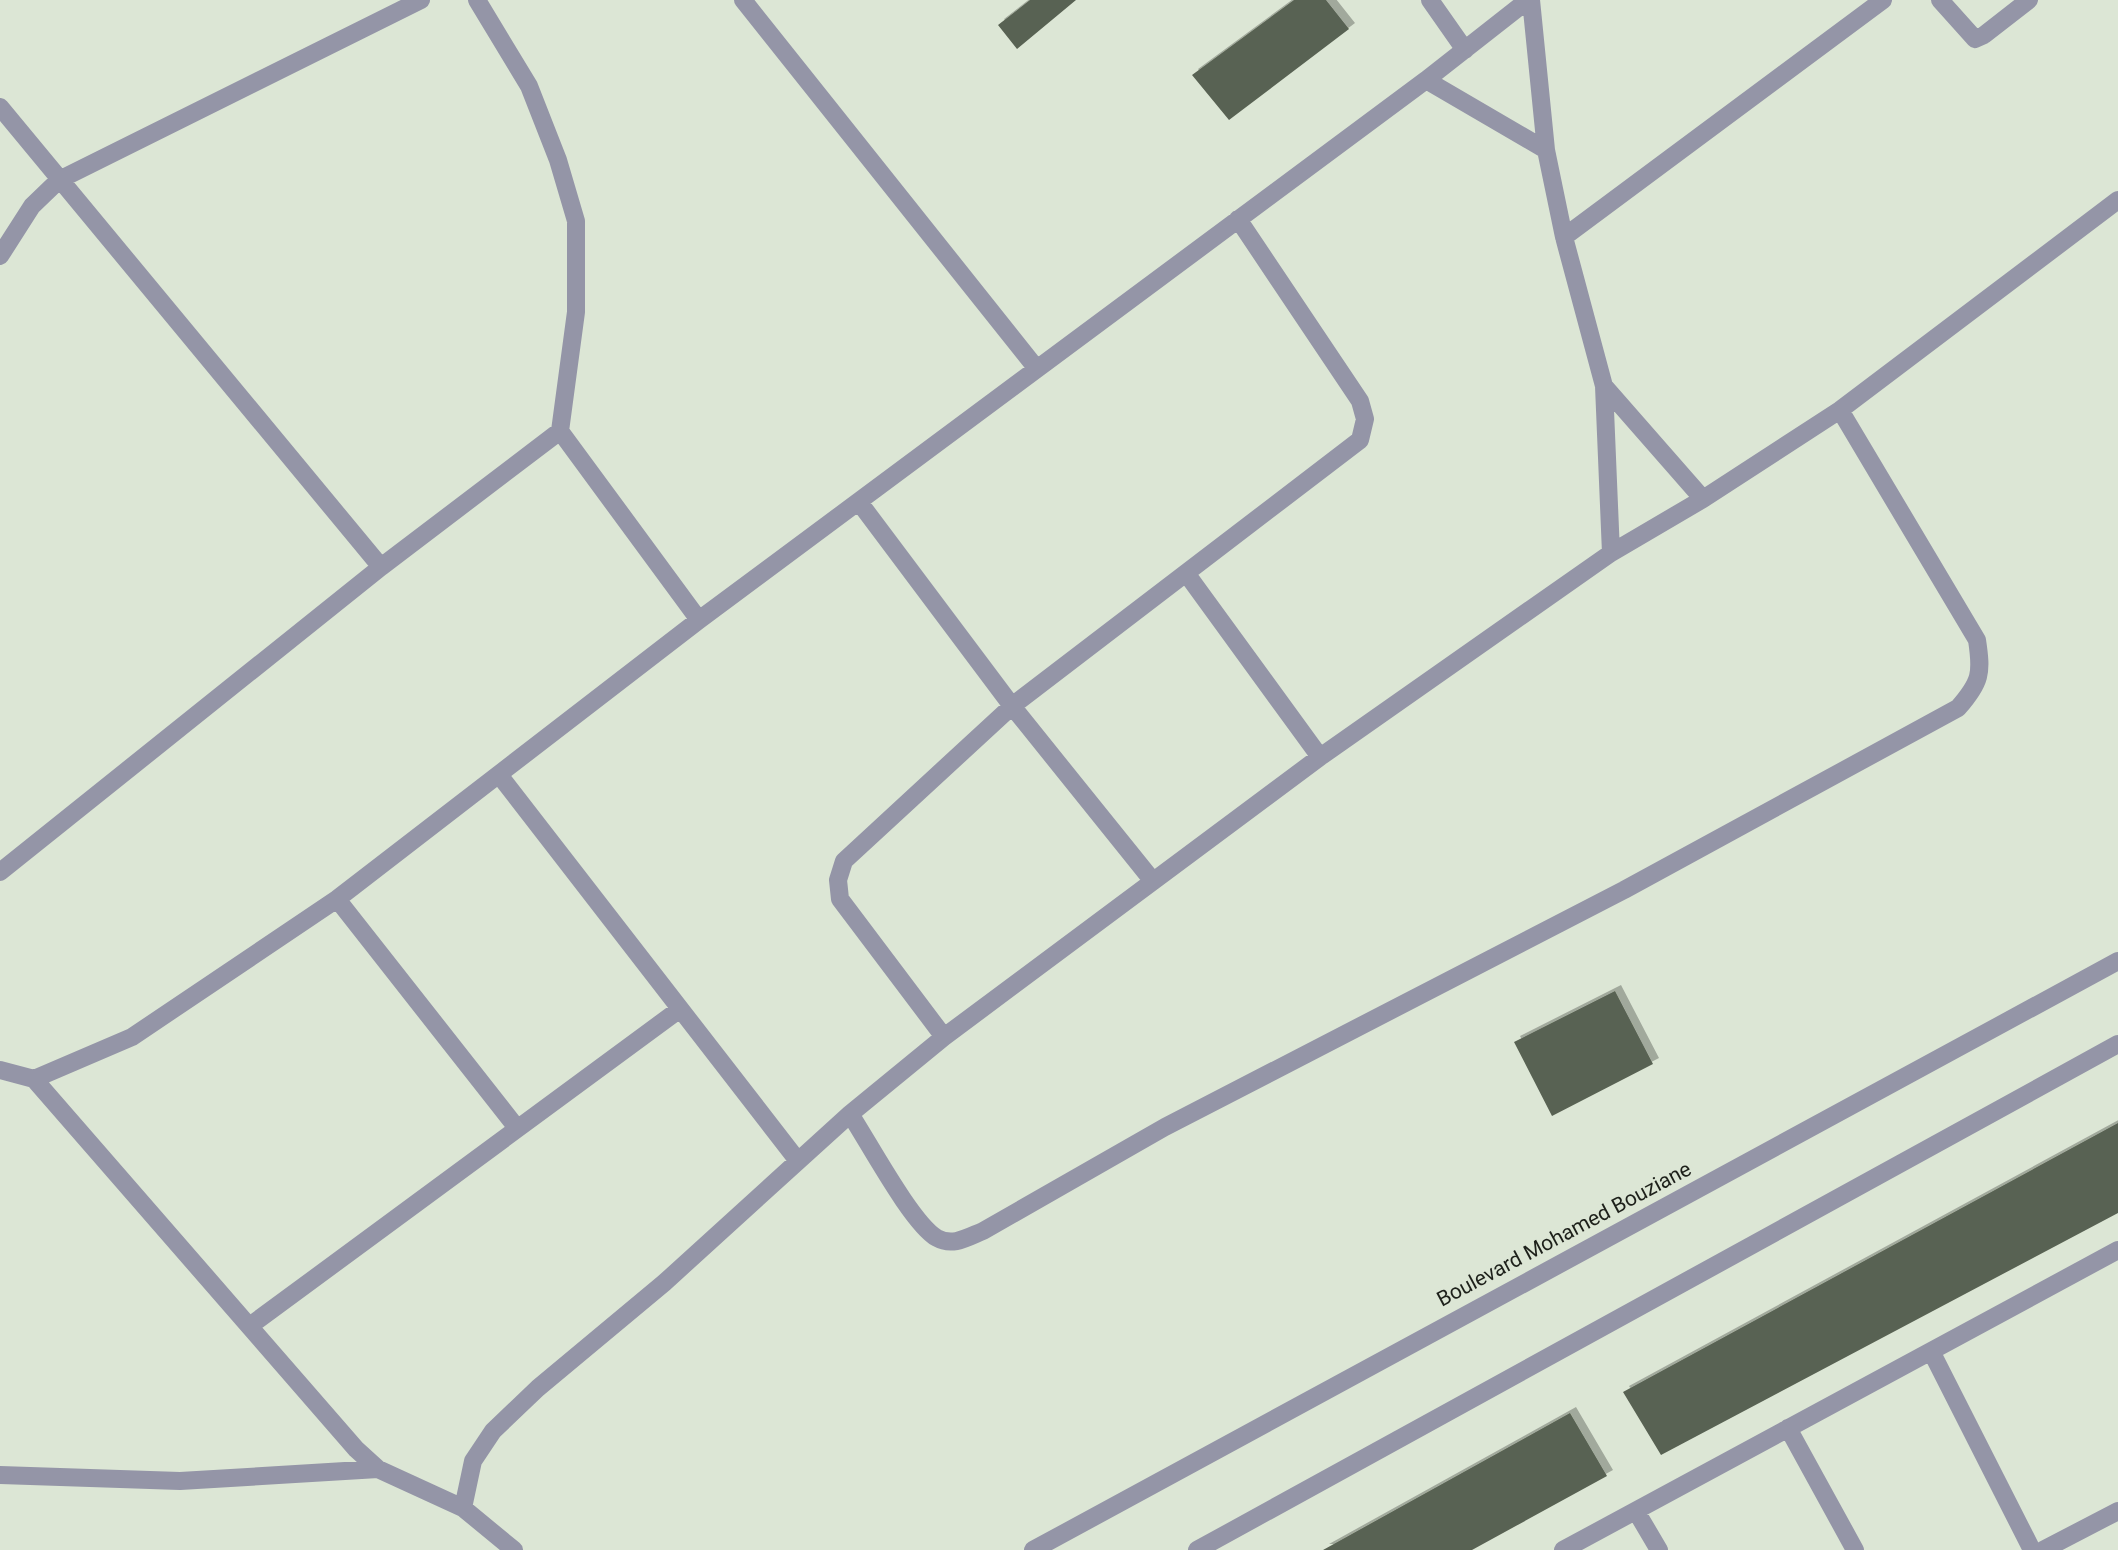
<svg xmlns="http://www.w3.org/2000/svg" width="2118" height="1550" viewBox="0 0 2118 1550" font-family="Roboto,sans-serif">
<style>
.building{fill:#596253;filter:url(#shadow)}
.lines{fill:none;stroke-linecap:round;stroke-linejoin:round}
.minor{stroke:#9495a7;stroke-width:18}
.labels{text-anchor:middle;dominant-baseline:central;stroke-width:7;stroke-linejoin:round;paint-order:stroke}
.street-label{font-size:21px;fill:#1d201a;stroke:#dce6d5}
</style>
<defs>
<filter id="shadow"><feDropShadow dx="6" dy="-6" stdDeviation="0" flood-color="#0004"/></filter>
</defs>
<rect width="100%" height="100%" fill="#dce6d5"/>
<path class="building" d="M1030,0H1076L1017,49L998,25Z
M1294,0H1326L1349,29L1229,120L1192,75Z
M1615,991L1653,1064L1552,1116L1514,1042Z
M2118,1123V1213L1661,1455L1623,1392Z
M1570,1413L1607,1476L1472,1550H1323Z"/>
<g class="lines">
<path class="minor" d="M477,0L529,86L558,160L576,221V312L560,431L699,620
M743,0L1037,369
M1430,0L1465,50
M1531,0L1546,150L1564,237L1604,386L1611,553
M1940,0L1975,39L1984,35L2029,0
M1426,80L1546,150
M0,107L381,567
M1564,237L1883,0
M0,256L32,206L59,180L421,0
M1604,386L1703,499
M859,502L1012,706L1152,880
M1186,573L1320,757
M500,776L798,1161
M0,872L381,567L560,431
M337,899L517,1128
M944,1037L840,899L838,880L844,861L1012,706L1360,440L1365,419L1360,401L1238,219
M0,1070L34,1079L356,1449L378,1469L463,1508L514,1550
M34,1079L132,1037L337,899L699,620L1426,80L1528,0
M850,1114C868,1141 912,1224 937,1238C953,1247 968,1237 983,1231L1165,1127L1624,890L1958,708C1981,682 1982,673 1977,640L1840,410
M251,1325L680,1009
M1931,1351L2032,1550
M1788,1428L1855,1550
M0,1475L180,1481L378,1469
M463,1508L473,1461L493,1431L538,1388L664,1283L850,1114L944,1037L1320,757L1611,553L1703,499L1840,410L2118,200
M1636,1511L1659,1550
M1033,1550L2118,961
M1197,1550L2118,1044
M1563,1550L2118,1250
M2043,1550L2118,1511"/>
</g>
<g class="labels">
<g class="street-label">
<text transform="translate(1564 1234) rotate(-28)">Boulevard Mohamed Bouziane</text>
</g>
</g>
</svg>
